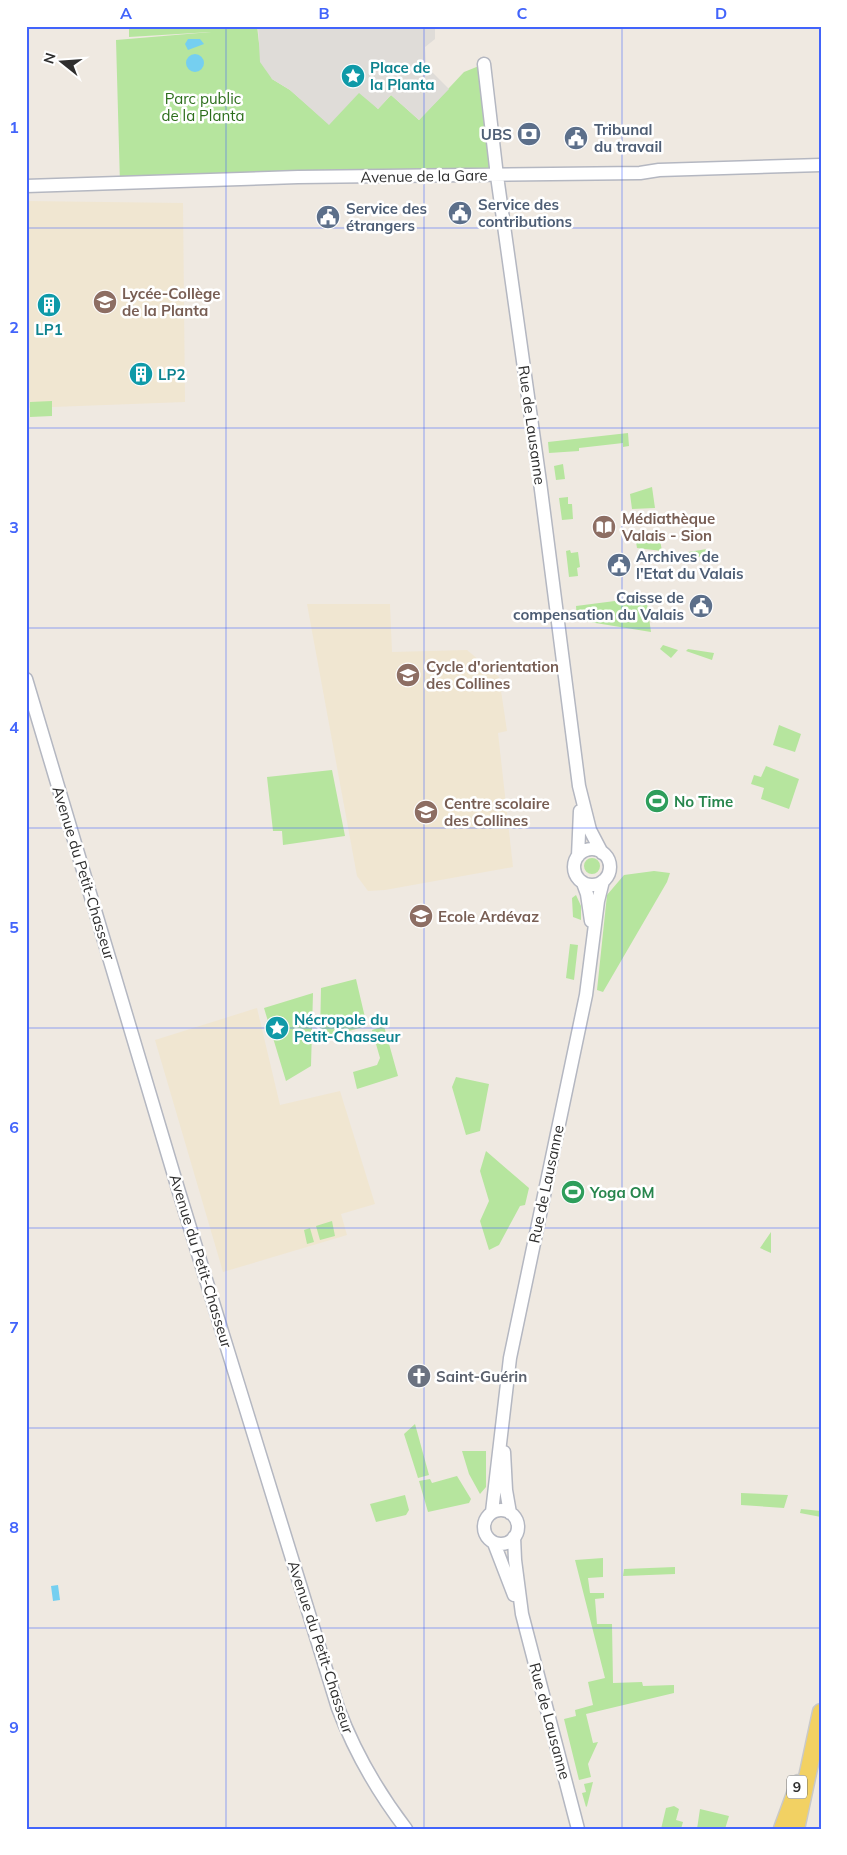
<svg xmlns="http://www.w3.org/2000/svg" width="847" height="1855" viewBox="0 0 847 1855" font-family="Mulish,sans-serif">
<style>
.education{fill:#f0e6d1}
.green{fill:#b6e59e}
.plaza{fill:#dfdcd8}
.water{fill:#75cff0}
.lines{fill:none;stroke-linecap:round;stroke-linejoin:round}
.minor-casing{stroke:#b4b7c1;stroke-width:15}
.major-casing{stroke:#c9c9c9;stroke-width:19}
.minor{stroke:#fff;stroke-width:12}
.major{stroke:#f2d163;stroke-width:16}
.grid{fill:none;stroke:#4264fb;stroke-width:1;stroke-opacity:0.55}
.labels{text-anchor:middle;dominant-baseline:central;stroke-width:5;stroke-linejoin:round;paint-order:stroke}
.shield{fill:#fff;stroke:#6d6d6d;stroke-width:1}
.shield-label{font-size:14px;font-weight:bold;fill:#2e2e2e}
.culture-label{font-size:15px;font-weight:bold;fill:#0d838f;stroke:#fff;text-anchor:start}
.park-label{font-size:15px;fill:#2c6e1b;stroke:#fff}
.service-label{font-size:15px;font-weight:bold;fill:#4e5e75;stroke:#fff;text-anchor:start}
.street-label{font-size:15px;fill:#2e2e2e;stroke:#fff}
.education-label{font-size:15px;font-weight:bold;fill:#785e54;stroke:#fff;text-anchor:start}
.leisure-label{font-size:15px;font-weight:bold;fill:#27864d;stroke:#fff;text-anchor:start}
.worship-label{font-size:15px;font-weight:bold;fill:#5b616d;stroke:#fff;text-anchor:start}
.neatline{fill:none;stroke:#4264fb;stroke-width:2}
.grid-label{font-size:16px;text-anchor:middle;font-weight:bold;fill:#4264fb}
</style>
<rect width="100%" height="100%" fill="#efe9e1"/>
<path class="education" d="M26,201L183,203L185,402L26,408Z
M307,604H390L392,652L467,650L499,677L507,731L498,733L513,867L385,890L368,891L357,876Z
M257,1008L280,1105L340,1091L375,1204L341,1214L347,1235L223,1272L155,1040Z"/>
<path class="green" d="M129,26H257L259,43L272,79L290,90L329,124L326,53L378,109L391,95L419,120L464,72L484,64L497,176L120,184L116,40L211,32L129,37Z
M52,401V416L30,417V402Z
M628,433L629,446L623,447V443L579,448V451L549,453L548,442Z
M563,464L565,479L556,480L554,466Z
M652,487L655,508L632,509L630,494Z
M568,497V504H572L573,519L562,520L559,498Z
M635,536L660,540L662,551L637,548Z
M707,549L708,558L676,554Z
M570,550L571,553L578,552L580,567L577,568L578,576L569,577L566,551Z
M646,597L651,632L577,620L576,606Z
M663,645L678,650L671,658L660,649Z
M688,649L714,653L712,660L686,651Z
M779,725L801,734L795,752L773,745Z
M766,766L799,779L789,809L761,799L764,788L751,784L754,775L761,777Z
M332,770L345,836L283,845L282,831H273L267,777Z
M584 866a8 8 0 1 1 16 0a8 8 0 1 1-16 0Z
M654,871L670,873L667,882L603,992L597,990L607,895L624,875Z
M576,895L581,906V920L573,917L572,898Z
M570,944L578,945L574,980L566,978Z
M356,979L367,1026L320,1039L321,988Z
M313,993L311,1066L286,1081L264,1008Z
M384,1026L398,1076L357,1089L353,1072L377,1065L380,1058L372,1030Z
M456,1077L489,1084L480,1131L466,1135L452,1087Z
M486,1151L529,1188L525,1205L520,1206L499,1245L489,1250L480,1221L489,1201L480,1171Z
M332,1221L335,1236L320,1240L316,1226Z
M310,1228L314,1242L307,1244L304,1230Z
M771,1232V1253L760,1248Z
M415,1424L429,1475L418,1478L404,1434Z
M462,1451H486V1487L480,1494L469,1474Z
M457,1476L471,1499L469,1503L428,1512L419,1481L430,1479L432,1483Z
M741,1493L788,1495L784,1508L741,1505Z
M405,1495L409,1510L406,1515L376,1522L370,1504Z
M801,1509L821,1511V1517L800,1513Z
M603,1558V1577L588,1578L590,1593H604V1598L595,1599L597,1624H612L613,1683L642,1682L643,1686L674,1685V1693L586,1714L593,1743L598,1742L588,1764L591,1777L579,1780L564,1719L576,1716L575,1710L593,1705L588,1682L605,1678L575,1560Z
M675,1567V1574L623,1576L624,1569Z
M593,1782L587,1806L586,1807L582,1793L586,1792L584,1784Z
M674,1806L679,1809L676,1820L683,1822L681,1829H661L666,1808Z
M700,1809L729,1816L725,1829H697Z"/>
<path class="plaza" d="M258,26H435V39L425,47L426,66L449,89L419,120L391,95L378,109L359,93L329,125L290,90L272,79L260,62Z"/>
<path class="water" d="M188,39H200L204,44L188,50L185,44Z
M186 63a9 9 0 1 1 18 0a9 9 0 1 1-18 0Z
M58,1585L60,1600L53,1601L51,1586Z"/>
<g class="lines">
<g class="minor-casing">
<path id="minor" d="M484,64L497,176L540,482L579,786L590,830L602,853
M26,186L298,177L640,173L659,170L821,165
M26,679L179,1192L338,1708C355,1753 377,1791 406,1829
M574 867a18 18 0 1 1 36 0a18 18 0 1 1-36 0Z
M578,856L580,811
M583,883L587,894L591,921
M504,1452L506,1490L510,1513
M484 1527a17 17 0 1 1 34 0a17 17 0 1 1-34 0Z
M492,1512L510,1358L586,995L598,901L603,881
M514,1537L515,1560L522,1614L578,1829
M494,1543L514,1595"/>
</g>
<g class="major-casing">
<path id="major" d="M782,1829L799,1783
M796,1829L821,1712"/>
</g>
<use href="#minor" class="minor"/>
<use href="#major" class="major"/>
</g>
<path class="grid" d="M226,26V1829M424,26V1829M622,26V1829M26,228H821M26,428H821M26,628H821M26,828H821M26,1028H821M26,1228H821M26,1428H821M26,1628H821"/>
<defs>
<g id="sight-disc" transform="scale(1.25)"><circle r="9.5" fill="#0f9aa8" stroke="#fff"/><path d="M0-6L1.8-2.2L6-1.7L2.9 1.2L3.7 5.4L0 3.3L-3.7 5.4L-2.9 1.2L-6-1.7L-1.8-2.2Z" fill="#fff"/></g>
<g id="bank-disc" transform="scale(1.25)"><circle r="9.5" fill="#5c6f8a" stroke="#fff"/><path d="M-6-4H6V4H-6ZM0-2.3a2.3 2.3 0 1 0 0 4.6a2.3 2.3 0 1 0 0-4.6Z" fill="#fff"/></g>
<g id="civic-disc" transform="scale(1.25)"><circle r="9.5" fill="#5c6f8a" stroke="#fff"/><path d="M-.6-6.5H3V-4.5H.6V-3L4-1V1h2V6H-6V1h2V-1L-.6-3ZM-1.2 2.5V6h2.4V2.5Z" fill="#fff"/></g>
<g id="school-disc" transform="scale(1.25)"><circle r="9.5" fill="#8d6e63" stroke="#fff"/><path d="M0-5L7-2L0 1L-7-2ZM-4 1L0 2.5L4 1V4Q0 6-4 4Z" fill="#fff"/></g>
<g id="building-disc" transform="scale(1.25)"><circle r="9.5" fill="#0f9aa8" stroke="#fff"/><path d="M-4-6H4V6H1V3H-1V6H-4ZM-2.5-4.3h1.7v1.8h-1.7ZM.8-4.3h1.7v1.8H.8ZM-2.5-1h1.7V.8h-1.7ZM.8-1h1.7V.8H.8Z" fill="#fff"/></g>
<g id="library-disc" transform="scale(1.25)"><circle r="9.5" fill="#8d6e63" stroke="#fff"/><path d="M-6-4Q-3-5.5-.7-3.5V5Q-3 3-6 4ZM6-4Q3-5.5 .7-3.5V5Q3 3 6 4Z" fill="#fff"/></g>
<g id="stadium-disc" transform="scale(1.25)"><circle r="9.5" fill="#2e9e5b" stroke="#fff"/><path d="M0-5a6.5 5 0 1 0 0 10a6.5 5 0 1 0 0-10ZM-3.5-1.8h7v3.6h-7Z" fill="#fff"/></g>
<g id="church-disc" transform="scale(1.25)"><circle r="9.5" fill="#6b7280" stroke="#fff"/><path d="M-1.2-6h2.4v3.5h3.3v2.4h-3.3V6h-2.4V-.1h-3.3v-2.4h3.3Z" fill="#fff"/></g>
</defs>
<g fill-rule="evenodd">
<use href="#sight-disc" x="353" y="76"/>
<use href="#bank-disc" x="529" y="134"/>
<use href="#civic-disc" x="576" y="138"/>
<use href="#civic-disc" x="460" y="213"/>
<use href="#civic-disc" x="328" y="217"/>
<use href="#school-disc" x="105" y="302"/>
<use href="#building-disc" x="49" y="305"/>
<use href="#building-disc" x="141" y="374"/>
<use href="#library-disc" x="604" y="527"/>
<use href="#civic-disc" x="619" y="565"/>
<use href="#civic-disc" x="701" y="606"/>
<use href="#school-disc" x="408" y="675"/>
<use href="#stadium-disc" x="657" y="801"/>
<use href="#school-disc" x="426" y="812"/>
<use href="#school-disc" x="421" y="916"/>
<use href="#sight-disc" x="277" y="1028"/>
<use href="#stadium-disc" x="573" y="1192"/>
<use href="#church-disc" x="419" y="1376"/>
</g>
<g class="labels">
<rect class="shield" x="787" y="1775.5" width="20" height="23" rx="4"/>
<g class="shield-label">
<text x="797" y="1787">9</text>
</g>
<g class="culture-label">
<text x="370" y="67">Place de<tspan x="370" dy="17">la Planta</tspan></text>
<text x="49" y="329" text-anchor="middle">LP1</text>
<text x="158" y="374">LP2</text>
<text x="294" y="1019">Nécropole du<tspan x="294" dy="17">Petit-Chasseur</tspan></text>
</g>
<g class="park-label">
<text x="203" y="98">Parc public<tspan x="203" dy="17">de la Planta</tspan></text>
</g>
<g class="service-label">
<text x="594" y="129">Tribunal<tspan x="594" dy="17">du travail</tspan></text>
<text x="512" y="134" text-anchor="end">UBS</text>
<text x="478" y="204">Service des<tspan x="478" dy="17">contributions</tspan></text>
<text x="346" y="208">Service des<tspan x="346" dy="17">étrangers</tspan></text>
<text x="636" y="556">Archives de<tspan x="636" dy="17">l'Etat du Valais</tspan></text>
<text x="684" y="597" text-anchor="end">Caisse de<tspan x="684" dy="17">compensation du Valais</tspan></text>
</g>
<g class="street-label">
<text transform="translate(424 176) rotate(-1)">Avenue de la Gare</text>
<text transform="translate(532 425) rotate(82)">Rue de Lausanne</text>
<text transform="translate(84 873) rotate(73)">Avenue du Petit-Chasseur</text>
<text transform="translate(546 1184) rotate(-78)">Rue de Lausanne</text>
<text transform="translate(201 1261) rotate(73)">Avenue du Petit-Chasseur</text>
<text transform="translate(321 1647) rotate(72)">Avenue du Petit-Chasseur</text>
<text transform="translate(550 1721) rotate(75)">Rue de Lausanne</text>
</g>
<g class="education-label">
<text x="122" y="293">Lycée-Collège<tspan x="122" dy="17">de la Planta</tspan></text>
<text x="622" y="518">Médiathèque<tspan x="622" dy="17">Valais - Sion</tspan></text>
<text x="426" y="666">Cycle d'orientation<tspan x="426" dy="17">des Collines</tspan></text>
<text x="444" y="803">Centre scolaire<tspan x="444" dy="17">des Collines</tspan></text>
<text x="438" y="916">Ecole Ardévaz</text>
</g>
<g class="leisure-label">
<text x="674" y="801">No Time</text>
<text x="590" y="1192">Yoga OM</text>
</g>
<g class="worship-label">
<text x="436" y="1376">Saint-Guérin</text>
</g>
</g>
<rect width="847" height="1855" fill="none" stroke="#ffffff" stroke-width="55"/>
<g transform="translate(62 62) rotate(287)" stroke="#ffffff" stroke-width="4" paint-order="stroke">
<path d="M0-4L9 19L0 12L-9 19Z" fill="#2e2e2e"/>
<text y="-8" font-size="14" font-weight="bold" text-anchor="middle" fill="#2e2e2e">N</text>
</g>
<rect x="28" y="28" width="792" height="1800" class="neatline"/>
<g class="grid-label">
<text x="126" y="19">A</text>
<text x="324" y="19">B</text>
<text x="522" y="19">C</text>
<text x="721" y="19">D</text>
<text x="14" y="133">1</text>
<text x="14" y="333">2</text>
<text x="14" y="533">3</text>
<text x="14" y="733">4</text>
<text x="14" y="933">5</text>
<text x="14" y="1133">6</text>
<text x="14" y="1333">7</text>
<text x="14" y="1533">8</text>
<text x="14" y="1733">9</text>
</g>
</svg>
